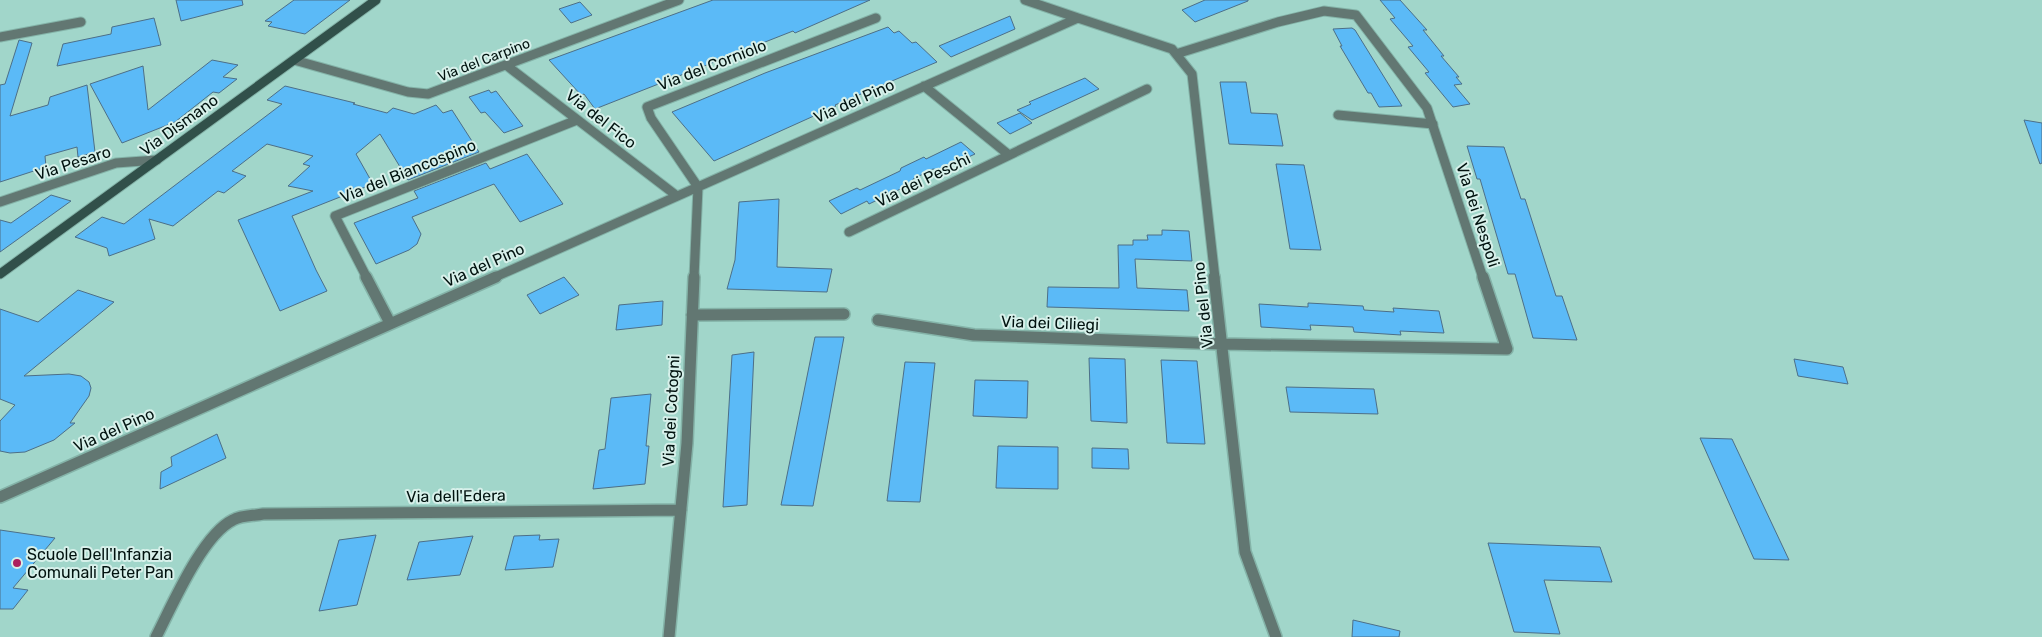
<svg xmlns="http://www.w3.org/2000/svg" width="2042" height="637" viewBox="0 0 2042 637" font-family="Rubik,sans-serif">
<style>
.building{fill:#5bbaf7;stroke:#4c6f88}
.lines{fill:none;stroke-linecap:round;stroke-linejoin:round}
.service-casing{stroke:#84b3a8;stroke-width:11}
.minor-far1-casing{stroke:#84b3a8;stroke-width:11}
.minor-casing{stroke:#84b3a8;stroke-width:14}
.secondary-casing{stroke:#84b3a8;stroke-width:11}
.service{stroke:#627772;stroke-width:9}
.minor-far1{stroke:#627772;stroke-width:9}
.minor{stroke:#627772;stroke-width:11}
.secondary{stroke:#31504a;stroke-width:9}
.poi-dot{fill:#ac205f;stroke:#d7f0ea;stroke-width:2}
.labels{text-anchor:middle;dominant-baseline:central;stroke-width:4;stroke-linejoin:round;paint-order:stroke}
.far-street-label{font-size:14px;fill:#01120f;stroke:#d7f0ea}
.street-label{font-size:16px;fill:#01120f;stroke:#d7f0ea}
.poi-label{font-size:16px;fill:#01120f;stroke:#d7f0ea;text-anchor:start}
</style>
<rect width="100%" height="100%" fill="#a1d6ca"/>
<path class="building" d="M176,0H242L243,5L181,21Z
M294,0H350L305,34L268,26L272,22L265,21Z
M713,0H870L795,33L793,31L595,109L584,94L581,95L549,60Z
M1205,0H1248V1L1195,22L1182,10Z
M1380,0H1400L1427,30H1423L1444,56H1441L1459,77H1456L1462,84L1454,85L1470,104L1453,107L1425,73L1429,72L1408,47L1413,46L1390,19L1395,18Z
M580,2L592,15L571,23L559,9Z
M1010,16L1015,29L951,57L939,46Z
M154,18L161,45L57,66L63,44L111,34L112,27Z
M888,27L894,33L899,31L912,43L916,42L937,62L835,105L836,106L714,161L672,112L765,73Z
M1352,28L1355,30L1402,106L1379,107L1371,93H1368L1340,46H1342L1333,29Z
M19,40L32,43L10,116L48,105L50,97L87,85L95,152L78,157L77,147L45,156L46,167L0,182V85L5,84Z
M212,60L238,65L223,77L237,79L219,93L213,92L175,122L122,143L90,84L143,66L148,110Z
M1085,78L1099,89L1032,120L1017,110L1031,104L1029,102Z
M1220,82H1246L1251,113L1277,114L1283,146L1229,144Z
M285,86L355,103L353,104L387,113L393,108L414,114L436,105L443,113L452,110L479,152L408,180L380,134L356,154L373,184L292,216L316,270L327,291L280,311L238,220L313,191L288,186L310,166L303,164L313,156L267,144L232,171L246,176L224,193L218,191L173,226L149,219L155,239L109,256L107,248L75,237L102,217L124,224L282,104L267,100Z
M489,90L491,93L496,91L523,126L504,133L485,112L481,113L469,97Z
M1020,113L1032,123L1010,134L997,123Z
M2024,120L2042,123V163L2040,164Z
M961,142L975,154L940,170L933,169L913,179V183L869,204L867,201L841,214L829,201L857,188L860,190L900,171L901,168L924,157L926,159Z
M1467,146L1504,147L1521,199H1525L1556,296H1562L1577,340L1533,338L1515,274H1508L1480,179H1477Z
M527,154L563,204L520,222L494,184L412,217L421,234L417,244L409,250L376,264L354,223L418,198L414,191L486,163L490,169Z
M1276,164L1304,165L1321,250L1290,249Z
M51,195L71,201L0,252V220L11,223Z
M779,199L777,267L832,269L827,292L727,289L735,260L739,202Z
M1162,230L1189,231L1192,261L1135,259L1137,288L1187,290L1189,311L1047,307L1048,287L1119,288L1118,245H1133V240H1148L1147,235H1162Z
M564,277L579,295L540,314L527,295Z
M78,290L114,302L24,376L69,374L81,376L89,382L91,388L89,396L70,423H75L54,440L25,452L10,453L0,451V421L15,405L0,399V309L38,322Z
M663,301L662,325L616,330L619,305Z
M1308,303L1363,306L1364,310L1394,312L1393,308L1439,311L1444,333L1400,331L1401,335L1354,332L1353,327L1310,325L1311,330L1261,327L1259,304L1308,307Z
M815,337H844L813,506L781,505Z
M754,352L747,505L723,507L732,355Z
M1089,358L1125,359L1127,423L1091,421Z
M1794,359L1843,367L1848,384L1798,376Z
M1161,360L1197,361L1205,444L1167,443Z
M905,362L935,363L920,502L887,501Z
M975,380L1028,381L1027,418L973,416Z
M1286,387L1374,389L1378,414L1290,412Z
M651,394L646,446H649L645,484L593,489L599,450L605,449L611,398Z
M217,434L226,458L160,489L161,472L172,466L171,457Z
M1700,438L1732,439L1789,560L1754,559Z
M998,446L1058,447V489L996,488Z
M1092,448L1128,449L1129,469L1092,468Z
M0,530L55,538L13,588L28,590L13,609H0Z
M376,535L357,605L319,611L339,540Z
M540,535L539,540L559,539L553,567L505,570L514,536Z
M473,536L460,575L407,580L419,542Z
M1488,543L1600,547L1612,582L1544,580L1560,634L1514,632Z
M1353,620L1400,631L1399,637H1352Z"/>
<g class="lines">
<g class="service-casing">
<path id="service" d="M1338,115L1433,124"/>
</g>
<g class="minor-far1-casing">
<path id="minor-far1" d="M1025,0L1078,18
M0,37L81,22
M1176,54L1278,22L1324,11L1356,15L1427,108L1483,278
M294,60L408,92L428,94L679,0
M506,65L677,196
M924,86L1009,155
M0,202L116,163L157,160
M849,232L1147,89
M367,278L335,216L577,120
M493,278L1078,18L1172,49L1192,74L1215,278
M694,278L698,187L651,118L647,107L876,18"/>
</g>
<g class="minor-casing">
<path id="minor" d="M366,277L390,323
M1214,277L1245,552L1276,637
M692,315L844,314
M878,320L974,335L1222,344L1507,349L1483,277
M0,497L496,277
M156,637C172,606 202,535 233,520C242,515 253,516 263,514L681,510
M669,637L687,443L694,277"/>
</g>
<g class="secondary-casing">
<path id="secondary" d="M0,274L376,0"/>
</g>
<use href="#service" class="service"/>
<use href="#minor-far1" class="minor-far1"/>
<use href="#minor" class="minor"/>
<use href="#secondary" class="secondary"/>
</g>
<circle class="poi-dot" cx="17" cy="563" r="5"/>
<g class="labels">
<g class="far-street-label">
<text transform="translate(484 60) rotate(-21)">Via del Carpino</text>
</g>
<g class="street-label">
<text transform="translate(712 65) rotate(-21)">Via del Corniolo</text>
<text transform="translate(854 101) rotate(-24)">Via del Pino</text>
<text transform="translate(601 119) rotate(38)">Via del Fico</text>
<text transform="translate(179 125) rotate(-36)">Via Dismano</text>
<text transform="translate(73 163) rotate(-18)">Via Pesaro</text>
<text transform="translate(408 171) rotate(-22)">Via del Biancospino</text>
<text transform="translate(923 180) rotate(-26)">Via dei Peschi</text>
<text transform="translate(1478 215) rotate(72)">Via dei Nespoli</text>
<text transform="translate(484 265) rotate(-24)">Via del Pino</text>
<text transform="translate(1203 305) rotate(-96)">Via del Pino</text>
<text transform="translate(1050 323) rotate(2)">Via dei Ciliegi</text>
<text transform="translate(671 411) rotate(-87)">Via dei Cotogni</text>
<text transform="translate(114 430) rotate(-24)">Via del Pino</text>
<text transform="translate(456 496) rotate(-1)">Via dell'Edera</text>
</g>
<g class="poi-label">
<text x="27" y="554">Scuole Dell'Infanzia<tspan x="27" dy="18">Comunali Peter Pan</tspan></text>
</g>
</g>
</svg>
